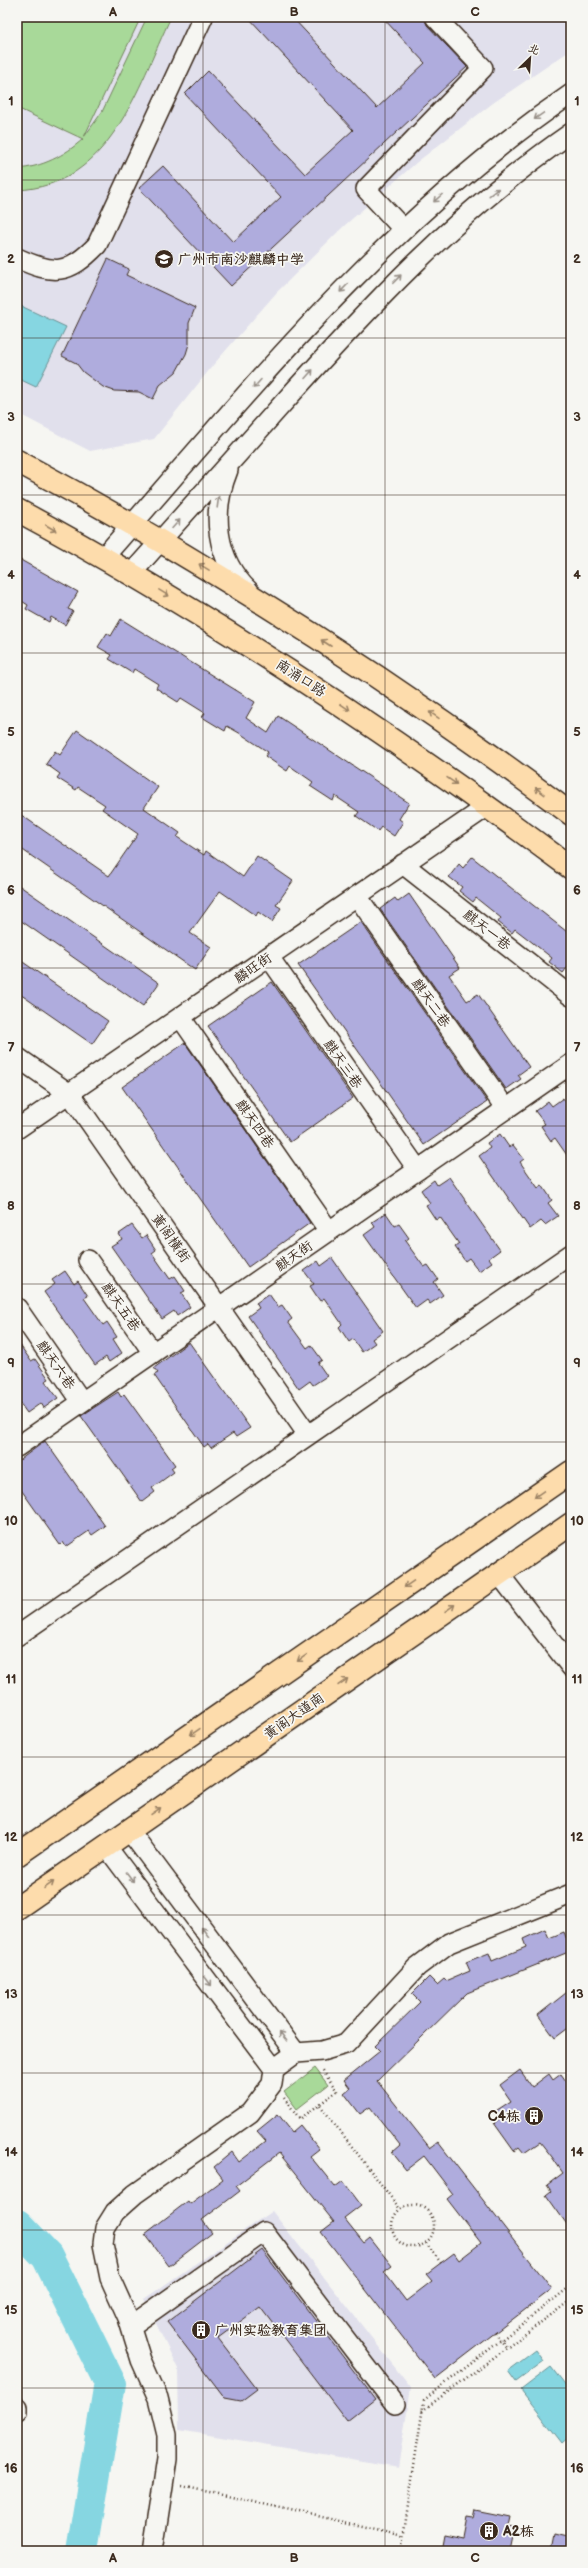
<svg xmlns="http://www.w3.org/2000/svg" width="588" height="2568" viewBox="0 0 588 2568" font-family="'Balsamiq Sans','LXGW WenKai TC',sans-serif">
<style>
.built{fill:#e1e0ec}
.green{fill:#a8d999;stroke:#72825c}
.water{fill:#86d6e1;stroke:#689193}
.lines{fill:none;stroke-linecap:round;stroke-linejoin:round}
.river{stroke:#86d6e1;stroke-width:32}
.building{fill:#afacdd;stroke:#3b2a1e}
.minor-casing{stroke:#3b2a1e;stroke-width:22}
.major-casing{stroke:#3b2a1e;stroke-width:25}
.path{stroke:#3b2a1e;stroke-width:2.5;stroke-dasharray:1 3;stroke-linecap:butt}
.minor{stroke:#f6f6f2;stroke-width:19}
.major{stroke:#fddcac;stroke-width:22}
.oneway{stroke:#989088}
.oneway2{stroke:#9c8365}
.grid{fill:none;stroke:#3b2a1e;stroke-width:1;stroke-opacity:0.55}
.labels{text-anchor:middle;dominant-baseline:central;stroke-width:3.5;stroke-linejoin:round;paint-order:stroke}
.poi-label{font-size:14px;font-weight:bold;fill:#3b2a1e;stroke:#f6f6f2;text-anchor:start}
.street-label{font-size:14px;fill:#3b2a1e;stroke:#f6f6f2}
.neatline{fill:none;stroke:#3b2a1e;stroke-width:1.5}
.grid-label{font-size:13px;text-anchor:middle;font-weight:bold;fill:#3b2a1e}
</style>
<rect width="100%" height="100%" fill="#f6f6f2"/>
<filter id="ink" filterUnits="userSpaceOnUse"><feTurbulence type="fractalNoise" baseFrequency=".025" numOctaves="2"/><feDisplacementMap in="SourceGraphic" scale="8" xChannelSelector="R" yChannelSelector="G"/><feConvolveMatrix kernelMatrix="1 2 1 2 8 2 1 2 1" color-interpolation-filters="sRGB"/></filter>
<g filter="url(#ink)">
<path class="built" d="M17,17H571V50L493,103L417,162L345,225L277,292L214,364L154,439L90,451L17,413Z
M272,2211L411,2388L398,2467L179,2430L178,2369L144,2299Z"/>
<path class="green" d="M17,17H141L84,137L102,112L147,17H171C137,88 111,186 17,190V169C42,167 64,156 83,139L17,108Z
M315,2068L328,2085L297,2109L284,2092Z"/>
<path class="water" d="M21,306L66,327L36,387L17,378V316Z
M536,2350L544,2361L516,2382L508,2371Z
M551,2367L571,2393V2435L562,2443L521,2390Z"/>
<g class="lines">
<path class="river" d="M17,2225L47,2256L110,2383L82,2551"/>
</g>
<path class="building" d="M248,17H292L377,108L425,63L382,17H424L427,25L467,67L231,286L139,188L163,166L233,242L281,197L185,94L208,71L305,174L353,130Z
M108,259L129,269L126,275L195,308L189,323V344L186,354L176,372L160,385L153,399L139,392L114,391L103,387L83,372L76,363L62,356Z
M17,558L78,592L68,609L73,611L65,625L51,617L49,622L26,609L28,605L17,598Z
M121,619L255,702L246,718L268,733L278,716L409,803L399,819L403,822L394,836L381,827L378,831L356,816L359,812L335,796L333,801L310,786L313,782L290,766L287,771L265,756L268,752L241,734L227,726L225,731L202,717L205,713L181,698L178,702L156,688L158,684L134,669L132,673L109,659L112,655L98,647L107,633L111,636Z
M77,730L158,787L144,808L180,833L177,837L204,855L206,851L243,877L257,856L293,881L276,905L281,908L272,922L258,912L256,916L220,891L190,933L211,947L195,970L17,846V812L109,876L138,834L102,809L105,805L78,787L76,790L57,778L60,774L46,764L55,751L60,755Z
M472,857L571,935V963L563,973L549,962L552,958L528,939L515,929L512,933L498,922L501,918L476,898L473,902L459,891L462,887L449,877L459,864L463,868Z
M17,884L159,983L143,1006L17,918Z
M409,894L460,968L449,975L467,1001L478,994L529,1067L518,1075L521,1079L508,1088L506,1089L380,909L395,898L398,902Z
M361,922L487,1102L424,1145L298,965Z
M17,958L108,1021L92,1044L17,992Z
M272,982L353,1098L290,1142L208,1026Z
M185,1043L310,1223L248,1267L122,1087Z
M563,1098L571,1109V1161L555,1138L551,1141L541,1126L545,1124L535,1111L548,1101L552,1106Z
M500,1134L509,1147L513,1145L524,1159L520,1162L538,1188L542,1185L552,1200L548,1203L558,1216L545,1225L541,1221L530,1229L479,1156L490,1148L487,1143Z
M449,1177L500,1250L489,1258L492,1262L479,1271L469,1258L465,1261L455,1247L459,1244L440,1217L436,1220L426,1205L430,1203L421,1190L434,1180L437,1185Z
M386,1213L395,1226L399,1224L409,1238L405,1241L424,1267L428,1265L438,1279L434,1282L443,1295L430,1304L427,1300L416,1308L364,1235L375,1227L372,1222Z
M132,1225L142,1238L146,1235L156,1250L152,1253L170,1279L175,1276L185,1291L181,1293L190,1307L177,1316L174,1311L162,1319L111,1246L122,1239L119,1234Z
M332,1258L383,1331L372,1339L375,1343L362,1352L353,1339L349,1342L339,1327L342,1324L324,1298L320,1301L310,1286L314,1284L304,1271L318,1261L321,1266Z
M65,1271L74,1284L78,1281L88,1296L84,1298L103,1325L107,1322L117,1337L113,1339L122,1353L109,1362L106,1357L95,1365L44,1292L55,1284L52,1280Z
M269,1294L278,1307L282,1305L292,1319L288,1322L307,1348L311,1345L322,1360L318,1363L327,1376L313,1385L310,1381L299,1389L248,1316L259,1308L256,1303Z
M17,1341L31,1361L35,1359L49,1379L45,1381L58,1398L44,1408L41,1403L27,1413L17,1399Z
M189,1342L250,1428L236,1437L233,1433L211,1448L208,1444L204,1447L154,1375L158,1373L154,1368Z
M118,1392L121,1397L124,1394L175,1465L171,1468L174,1472L152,1488L155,1492L142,1502L81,1416Z
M45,1441L105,1526L92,1535L89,1531L66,1547L63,1542L60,1545L17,1484V1462Z
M545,1929L549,1938L564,1932L571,1951L467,1993L377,2081L430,2148L438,2142L552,2289L435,2379L321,2232L334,2222L279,2153L236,2186L240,2191L202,2220L212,2233L169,2266L145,2234L188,2201L190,2204L223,2179L214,2167L232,2152L239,2162L266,2141L257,2131L278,2114L292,2132L300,2125L319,2149L310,2156L335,2187L343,2181L361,2205L344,2218L364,2243L370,2238L392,2266L384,2272L406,2301L432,2281L426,2274L454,2253L459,2260L481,2243L447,2199L453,2194L424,2156L406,2170L392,2152L400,2145L370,2107L360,2114L344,2093L350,2088L344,2080L380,2051L375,2046L420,2002L412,1994L429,1977L437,1985L444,1979L446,1981L470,1971L466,1962L489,1953L492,1961L526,1947L523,1939Z
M571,1989V2026L555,2038L538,2015Z
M520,2070L532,2087L549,2074L553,2080L561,2074L571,2088V2230L546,2195L551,2191L547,2185L563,2173L552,2157L540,2142L524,2153L519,2147L514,2151L494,2123L499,2119L494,2112L511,2101L500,2085Z
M262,2250L375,2399L347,2421L260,2307L218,2338L257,2389L241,2401L225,2398L167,2322Z
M475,2510L510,2517L508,2526L515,2527L510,2551H440L443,2535L463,2539L467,2518L473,2519Z
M554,2535L571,2539V2551H551Z"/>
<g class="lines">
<g class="minor-casing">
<path id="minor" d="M403,229L366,189L483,68L435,17
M17,258C54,275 68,275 97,245L203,17
M228,470C211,512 215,559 249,591
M103,558C248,393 387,219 571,94
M131,574C180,519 229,464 277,410C367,309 459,210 571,133
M403,864L571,996
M357,896L506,1109
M269,957L418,1170
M181,1018L329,1231
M17,1057L70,1094L308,1435
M17,1129L488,806
M88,1260L153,1353
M17,1308L82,1402
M17,1447L571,1064
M499,1574L571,1667
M17,1636L571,1254
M106,1846L274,2069L296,2053L129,1830
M296,2053L322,2051L346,2044L417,1967L449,1943L571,1894
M131,2326L264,2232L395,2404
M17,2407V2412
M153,2551L167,2459V2435L158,2398L141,2360L128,2318L110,2278L103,2244L105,2228L115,2212L135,2194L250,2113L272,2084L274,2069"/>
</g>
<g class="major-casing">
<path id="major" d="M17,461C210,564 396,683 571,814
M17,510C211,614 394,736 571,868
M17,1855L571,1472
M17,1908L571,1524"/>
</g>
<path class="path" d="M284,2098L300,2119L337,2091L322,2070
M320,2105L400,2209
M392 2226a21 21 0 1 1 42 0a21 21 0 1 1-42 0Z
M426,2243L441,2263
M495,2333L507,2348
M422,2411L571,2300
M182,2486L403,2535
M401,2551L424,2400L571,2286"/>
<use href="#minor" class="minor"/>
<use href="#major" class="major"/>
</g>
<defs><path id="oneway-shaft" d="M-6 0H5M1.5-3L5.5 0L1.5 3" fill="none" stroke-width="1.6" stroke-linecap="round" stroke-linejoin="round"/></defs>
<g class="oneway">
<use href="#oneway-shaft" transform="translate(539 116) rotate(145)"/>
<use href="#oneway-shaft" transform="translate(494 192) rotate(-38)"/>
<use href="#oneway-shaft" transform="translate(438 198) rotate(138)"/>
<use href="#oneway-shaft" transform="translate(397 279) rotate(-46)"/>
<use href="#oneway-shaft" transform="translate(344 288) rotate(134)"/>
<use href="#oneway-shaft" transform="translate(309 374) rotate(-48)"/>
<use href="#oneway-shaft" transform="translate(257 384) rotate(132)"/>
<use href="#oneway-shaft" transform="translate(218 502) rotate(-82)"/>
<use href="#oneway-shaft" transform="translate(176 524) rotate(-48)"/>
<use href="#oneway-shaft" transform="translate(130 1877) rotate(53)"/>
<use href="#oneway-shaft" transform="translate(205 1932) rotate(-127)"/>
<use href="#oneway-shaft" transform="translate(208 1981) rotate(53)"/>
<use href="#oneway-shaft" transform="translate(283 2036) rotate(-127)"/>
</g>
<g class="oneway2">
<use href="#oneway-shaft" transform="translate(51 528) rotate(30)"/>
<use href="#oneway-shaft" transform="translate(204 567) rotate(-149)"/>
<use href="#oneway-shaft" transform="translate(164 593) rotate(31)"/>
<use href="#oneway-shaft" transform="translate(326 643) rotate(-147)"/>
<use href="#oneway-shaft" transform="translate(345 707) rotate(34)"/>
<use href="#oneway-shaft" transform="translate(434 715) rotate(-146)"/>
<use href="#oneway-shaft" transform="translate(452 781) rotate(35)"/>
<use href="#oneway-shaft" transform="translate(540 791) rotate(-143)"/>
<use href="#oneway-shaft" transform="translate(539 1494) rotate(145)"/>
<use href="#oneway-shaft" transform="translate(409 1584) rotate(145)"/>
<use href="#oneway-shaft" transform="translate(450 1608) rotate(-35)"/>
<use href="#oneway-shaft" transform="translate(302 1658) rotate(145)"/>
<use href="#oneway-shaft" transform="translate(343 1682) rotate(-35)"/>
<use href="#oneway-shaft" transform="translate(195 1732) rotate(145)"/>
<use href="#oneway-shaft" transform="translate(156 1811) rotate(-35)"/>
<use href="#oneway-shaft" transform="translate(49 1885) rotate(-35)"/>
</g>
</g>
<path class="grid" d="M203,17V2551M385,17V2551M17,180H571M17,338H571M17,495H571M17,653H571M17,811H571M17,968H571M17,1126H571M17,1284H571M17,1442H571M17,1600H571M17,1757H571M17,1915H571M17,2073H571M17,2230H571M17,2388H571"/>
<defs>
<g id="school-disc" transform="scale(1)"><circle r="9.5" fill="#3b2a1e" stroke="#f6f6f2"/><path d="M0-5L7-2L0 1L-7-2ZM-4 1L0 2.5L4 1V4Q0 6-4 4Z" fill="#fff"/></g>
<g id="building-disc" transform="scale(1)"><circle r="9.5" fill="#3b2a1e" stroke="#f6f6f2"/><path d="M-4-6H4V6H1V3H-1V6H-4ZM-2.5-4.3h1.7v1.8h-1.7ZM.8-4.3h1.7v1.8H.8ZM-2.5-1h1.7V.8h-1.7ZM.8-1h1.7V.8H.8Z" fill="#fff"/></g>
</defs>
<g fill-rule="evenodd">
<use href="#school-disc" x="164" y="259"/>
<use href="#building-disc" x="534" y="2116"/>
<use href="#building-disc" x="201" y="2330"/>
<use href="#building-disc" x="489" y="2531"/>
</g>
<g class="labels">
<g class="poi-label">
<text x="178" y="259">广州市南沙麒麟中学</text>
<text x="520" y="2116" text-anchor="end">C4栋</text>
<text x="215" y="2330">广州实验教育集团</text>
<text x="503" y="2531">A2栋</text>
</g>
<g class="street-label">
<text transform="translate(301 678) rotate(33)">南涌口路</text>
<text transform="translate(487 930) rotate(38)">麒天一巷</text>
<text transform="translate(253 968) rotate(-35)">麟旺街</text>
<text transform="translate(431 1003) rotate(55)">麒天二巷</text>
<text transform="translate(343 1064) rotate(55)">麒天三巷</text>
<text transform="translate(255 1124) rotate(55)">麒天四巷</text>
<text transform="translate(171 1238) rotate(55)">黄阁横街</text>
<text transform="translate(294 1256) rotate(-35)">麒天街</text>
<text transform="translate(121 1307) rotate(55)">麒天五巷</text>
<text transform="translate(56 1365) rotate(55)">麒天六巷</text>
<text transform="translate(294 1716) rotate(-35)">黄阁大道南</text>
</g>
</g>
<rect width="588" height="2568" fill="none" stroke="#f6f6f2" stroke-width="44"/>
<g transform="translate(530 58) rotate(25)" stroke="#f6f6f2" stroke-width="3" paint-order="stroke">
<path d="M0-3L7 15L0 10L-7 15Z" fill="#3b2a1e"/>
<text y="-6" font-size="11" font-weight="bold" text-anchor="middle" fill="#3b2a1e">北</text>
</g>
<rect x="22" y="22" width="544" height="2524" class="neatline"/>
<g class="grid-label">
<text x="113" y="16">A</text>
<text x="294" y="16">B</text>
<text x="475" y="16">C</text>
<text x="11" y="105">1</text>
<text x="577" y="105">1</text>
<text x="11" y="263">2</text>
<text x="577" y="263">2</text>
<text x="11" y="421">3</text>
<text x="577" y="421">3</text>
<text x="11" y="579">4</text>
<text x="577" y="579">4</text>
<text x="11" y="736">5</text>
<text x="577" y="736">5</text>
<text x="11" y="894">6</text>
<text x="577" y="894">6</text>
<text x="11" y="1052">7</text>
<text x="577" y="1052">7</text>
<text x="11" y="1210">8</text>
<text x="577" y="1210">8</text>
<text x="11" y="1367">9</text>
<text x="577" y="1367">9</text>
<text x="11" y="1525">10</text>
<text x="577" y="1525">10</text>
<text x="11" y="1683">11</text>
<text x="577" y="1683">11</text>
<text x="11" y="1841">12</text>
<text x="577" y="1841">12</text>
<text x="11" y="1998">13</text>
<text x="577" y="1998">13</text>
<text x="11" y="2156">14</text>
<text x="577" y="2156">14</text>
<text x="11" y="2314">15</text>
<text x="577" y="2314">15</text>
<text x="11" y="2472">16</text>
<text x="577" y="2472">16</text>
<text x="113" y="2562">A</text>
<text x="294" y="2562">B</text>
<text x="475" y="2562">C</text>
</g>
</svg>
